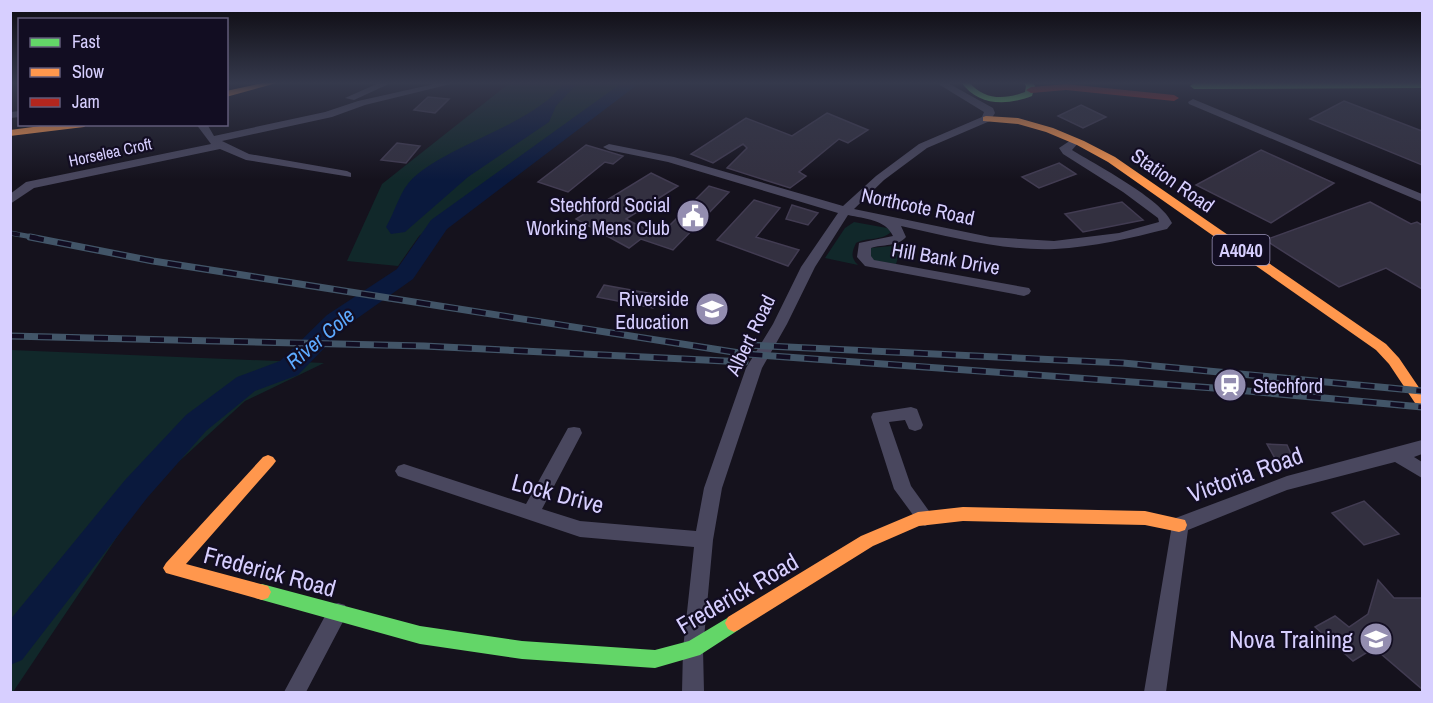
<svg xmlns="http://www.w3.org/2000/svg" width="1433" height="703" viewBox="0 0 1433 703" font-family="'Archivo Narrow',sans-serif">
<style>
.green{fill:#11282a}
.water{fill:#0a193d}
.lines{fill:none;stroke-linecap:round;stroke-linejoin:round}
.river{fill:#0a193d;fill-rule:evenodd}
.building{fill:#333040;stroke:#423c52;stroke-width:1.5}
.street{fill:#49475e;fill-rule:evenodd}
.fast{fill:#63d668;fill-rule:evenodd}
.slow{fill:#ff974d;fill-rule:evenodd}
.jam{fill:#b3261e;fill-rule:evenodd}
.rail-far1-casing{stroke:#425568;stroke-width:5}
.rail-casing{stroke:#425568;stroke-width:7}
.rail-far1{stroke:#120d22;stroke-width:4;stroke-dasharray:10;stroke-linecap:butt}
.rail{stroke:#120d22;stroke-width:4.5;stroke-dasharray:14;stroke-linecap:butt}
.labels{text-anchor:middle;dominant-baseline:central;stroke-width:4.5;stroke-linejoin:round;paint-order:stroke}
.far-street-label{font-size:16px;fill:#d7cfff;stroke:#120d22}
.shield{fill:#120d22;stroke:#9c95bd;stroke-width:1.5}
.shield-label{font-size:18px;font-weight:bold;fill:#d7cfff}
.street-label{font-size:20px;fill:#d7cfff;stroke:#120d22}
.poi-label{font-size:20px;fill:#d7cfff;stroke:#120d22;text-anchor:end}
.water-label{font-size:21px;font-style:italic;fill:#5daaff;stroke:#120d22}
.near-street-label{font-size:24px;fill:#d7cfff;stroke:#120d22}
.near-poi-label{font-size:24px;fill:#d7cfff;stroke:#120d22;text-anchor:end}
</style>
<rect width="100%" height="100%" fill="#15121d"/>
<path class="green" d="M511,82H625L459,203L419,236L398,266L347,261L382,184Z
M854,222L887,228L891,232C882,241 867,237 856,243C852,252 850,257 858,265L825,258L845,228Z
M902,245L896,264L871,260L870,248Z
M11,350L324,363L245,401L149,489L13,692H10Z"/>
<path class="water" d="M564,82H582L574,87L556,106L549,122L468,177L405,232L391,234L386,227C395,212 400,190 413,178C451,143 538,123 564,82Z"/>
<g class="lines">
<path class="river" d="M623,82H641L447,229L413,279L345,327L298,375L255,391L206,431L147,498L22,660L10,665V620L125,480L186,415L237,377L280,361L327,315L397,269L431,220Z"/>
</g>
<path class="building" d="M428,97L449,99L435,113L414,110Z
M1344,101L1422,131V165L1310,119Z
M1081,105L1106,117L1083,128L1058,116Z
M827,113L868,130L848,143L839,139L799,172L806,176L790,188L727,168L747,148L743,144L713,163L691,154L746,118L792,136Z
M397,143L420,146L406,163L381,160Z
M586,145L623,156L613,164L605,162L568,192L538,182Z
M1261,150L1334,183L1271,223L1196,185Z
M1059,163L1076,174L1039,188L1022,177Z
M651,173L678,186L626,219L659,236L709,186L729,192L673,250L641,239L629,248L576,219Z
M754,200L780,208L756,237L799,250L788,266L717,240Z
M1122,202L1143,220L1083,232L1065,214Z
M1370,202L1411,224L1417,222L1422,225V289L1386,268L1339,287L1265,240Z
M792,205L818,213L808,225L786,219Z
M604,285L659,295L653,308L597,297Z
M1267,444L1287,445L1295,463L1277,462Z
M1364,501L1399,534L1364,545L1332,513Z
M1378,580L1394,598H1422V689L1374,648L1353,661L1315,627L1335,616L1349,627L1368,614Z"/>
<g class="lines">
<path class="street" d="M381,82H393L354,100L345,98Z
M443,82H459L365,105L332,117L222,141L249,154L347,171L351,173V177L246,160L220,149L34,188L10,204V194L26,182L211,144L196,124H207L214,136L325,112L358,101Z
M935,82H946L993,108L995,113L990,121L927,148L884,180L854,209L990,237L1054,241L1119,233L1159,222L1158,218L1123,192L1063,154L1059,148L1074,138L1080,141L1072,150C1096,165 1162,199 1172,223L1167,229C1131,238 1093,247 1055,249C1003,251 951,237 901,226L906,237C897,247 883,244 871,248V256L874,260L1029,288L1031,291L1029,294L1024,296L865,266L857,257L859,243L893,236C885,219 865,219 848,215L815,267L787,324L762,368L722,488L713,540L703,649L704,692H682L683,649L694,547L580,537L398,476L395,471L398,466L404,464L526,504L568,428L574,427L580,428L582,433L542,509L580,521L696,531L704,488L746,368L773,324L801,267L838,213L668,162L609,150L603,147L609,144L674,157L843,206L876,176L919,144L982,117L984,112Z
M1193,99L1422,194V202L1189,104L1188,102Z
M20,111V117L10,118V112Z
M911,407L917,409L923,425L921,429L915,431L909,429L905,420L889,422L911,486L934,518L931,523L925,526L919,523L894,489L871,417L873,413Z
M1422,440V454L1414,457L1422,462V478L1395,462L1287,490L1188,530L1166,692H1144L1173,519L1287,476Z
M338,603L345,605L348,612L306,692H284L331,605Z"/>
<path class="fast" d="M961,82H969C984,100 1004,100 1025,92L1026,86L1023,82H1032L1035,86L1032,96C1006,106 978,106 961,82Z
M1422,82V88L1194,89L1190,86L1194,83Z
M262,584L420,626L522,641L655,650L689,641L734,614L740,617L743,623L740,629L700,655L655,668L522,659L420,644L262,600L256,598L253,592L256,586Z"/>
<path class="slow" d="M267,82H280L226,97V91Z
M986,116L1018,118L1053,128L1084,141L1115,157L1386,344L1399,358L1422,392V407L1417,406L1389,364L1376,350L1108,162L1077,145L1046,132L1018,124L983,121V117Z
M56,124H88L84,127L10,136V130Z
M268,455L273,457L276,461L273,465L186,564L268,586L271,592L268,598L262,600L166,573L163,568L166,563L263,457Z
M963,507L1145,511L1185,520L1187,525L1185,530L1179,532L1145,525L963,521L919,526L873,546L740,629L734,632L728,629L725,623L728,617L861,536L918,512Z"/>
<path class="jam" d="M1066,84L1174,95L1179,98L1174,101L1066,90L1031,93L1026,90L1031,87Z"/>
<g class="rail-far1-casing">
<path id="rail-far1" d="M10,233L38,238"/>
</g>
<g class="rail-casing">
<path id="rail" d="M30,237L153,261L746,354L1214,388L1422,407
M10,336L424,346L745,362
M746,345L1123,363L1422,391"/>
</g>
<use href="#rail-far1" class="rail-far1"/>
<use href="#rail" class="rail"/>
</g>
<linearGradient id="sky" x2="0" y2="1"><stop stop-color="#0c0a10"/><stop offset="0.46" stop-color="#35394c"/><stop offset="1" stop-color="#35394c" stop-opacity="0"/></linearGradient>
<rect width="1433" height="180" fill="url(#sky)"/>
<defs>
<g id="civic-disc" transform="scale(1.725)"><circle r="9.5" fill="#938db0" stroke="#120d22"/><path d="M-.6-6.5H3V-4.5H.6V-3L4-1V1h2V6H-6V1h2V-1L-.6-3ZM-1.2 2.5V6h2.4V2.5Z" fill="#fff"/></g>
<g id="school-disc" transform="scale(1.725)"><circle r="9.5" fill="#938db0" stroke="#120d22"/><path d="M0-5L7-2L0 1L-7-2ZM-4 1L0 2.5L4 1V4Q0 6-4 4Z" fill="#fff"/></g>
<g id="station-disc" transform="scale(1.725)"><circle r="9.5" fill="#938db0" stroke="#120d22"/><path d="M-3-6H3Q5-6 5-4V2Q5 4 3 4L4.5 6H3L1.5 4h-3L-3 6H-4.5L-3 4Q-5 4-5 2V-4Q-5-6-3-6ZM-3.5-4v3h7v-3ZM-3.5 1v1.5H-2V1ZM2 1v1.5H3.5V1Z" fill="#fff"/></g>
<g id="university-disc" transform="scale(1.725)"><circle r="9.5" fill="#938db0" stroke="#120d22"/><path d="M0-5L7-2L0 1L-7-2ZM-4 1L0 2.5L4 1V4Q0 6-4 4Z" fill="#fff"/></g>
</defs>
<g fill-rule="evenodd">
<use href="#civic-disc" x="693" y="216"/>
<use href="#school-disc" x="712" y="309"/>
<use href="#station-disc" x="1230" y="385"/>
<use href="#university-disc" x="1376" y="639"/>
</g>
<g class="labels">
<g class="far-street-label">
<text transform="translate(110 152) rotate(-12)">Horselea Croft</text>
</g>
<rect class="shield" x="1212.5" y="235" width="57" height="30" rx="4.5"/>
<g class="shield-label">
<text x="1241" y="250">A4040</text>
</g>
<g class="street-label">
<text transform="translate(1173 180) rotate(35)">Station Road</text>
<text transform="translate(918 206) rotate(12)">Northcote Road</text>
<text transform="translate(946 258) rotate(10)">Hill Bank Drive</text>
<text transform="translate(750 335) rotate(-64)">Albert Road</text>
</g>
<g class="poi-label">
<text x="670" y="204">Stechford Social<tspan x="670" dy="23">Working Mens Club</tspan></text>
<text x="689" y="298">Riverside<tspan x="689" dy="23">Education</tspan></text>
<text x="1253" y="385" text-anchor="start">Stechford</text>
</g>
<g class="water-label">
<text transform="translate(320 338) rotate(-40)">River Cole</text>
</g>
<g class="near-street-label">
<text transform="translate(1245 474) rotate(-20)">Victoria Road</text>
<text transform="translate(558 493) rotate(15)">Lock Drive</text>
<text transform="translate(270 571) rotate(15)">Frederick Road</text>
<text transform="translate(737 593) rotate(-30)">Frederick Road</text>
</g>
<g class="near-poi-label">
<text x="1353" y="639">Nova Training</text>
</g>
</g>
<rect width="1433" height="703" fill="none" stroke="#d7cfff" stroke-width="24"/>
<rect x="18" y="18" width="210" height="108" fill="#120d22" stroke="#615b7a" stroke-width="1.5"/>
<rect x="30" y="38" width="30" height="9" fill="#63d668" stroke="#615b7a" stroke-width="1.5"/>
<text x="72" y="48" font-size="18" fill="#d7cfff">Fast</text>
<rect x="30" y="68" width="30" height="9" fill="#ff974d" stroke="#615b7a" stroke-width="1.5"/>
<text x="72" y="78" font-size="18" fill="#d7cfff">Slow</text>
<rect x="30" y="98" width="30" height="9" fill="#b3261e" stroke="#615b7a" stroke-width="1.5"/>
<text x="72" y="108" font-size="18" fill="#d7cfff">Jam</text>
</svg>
